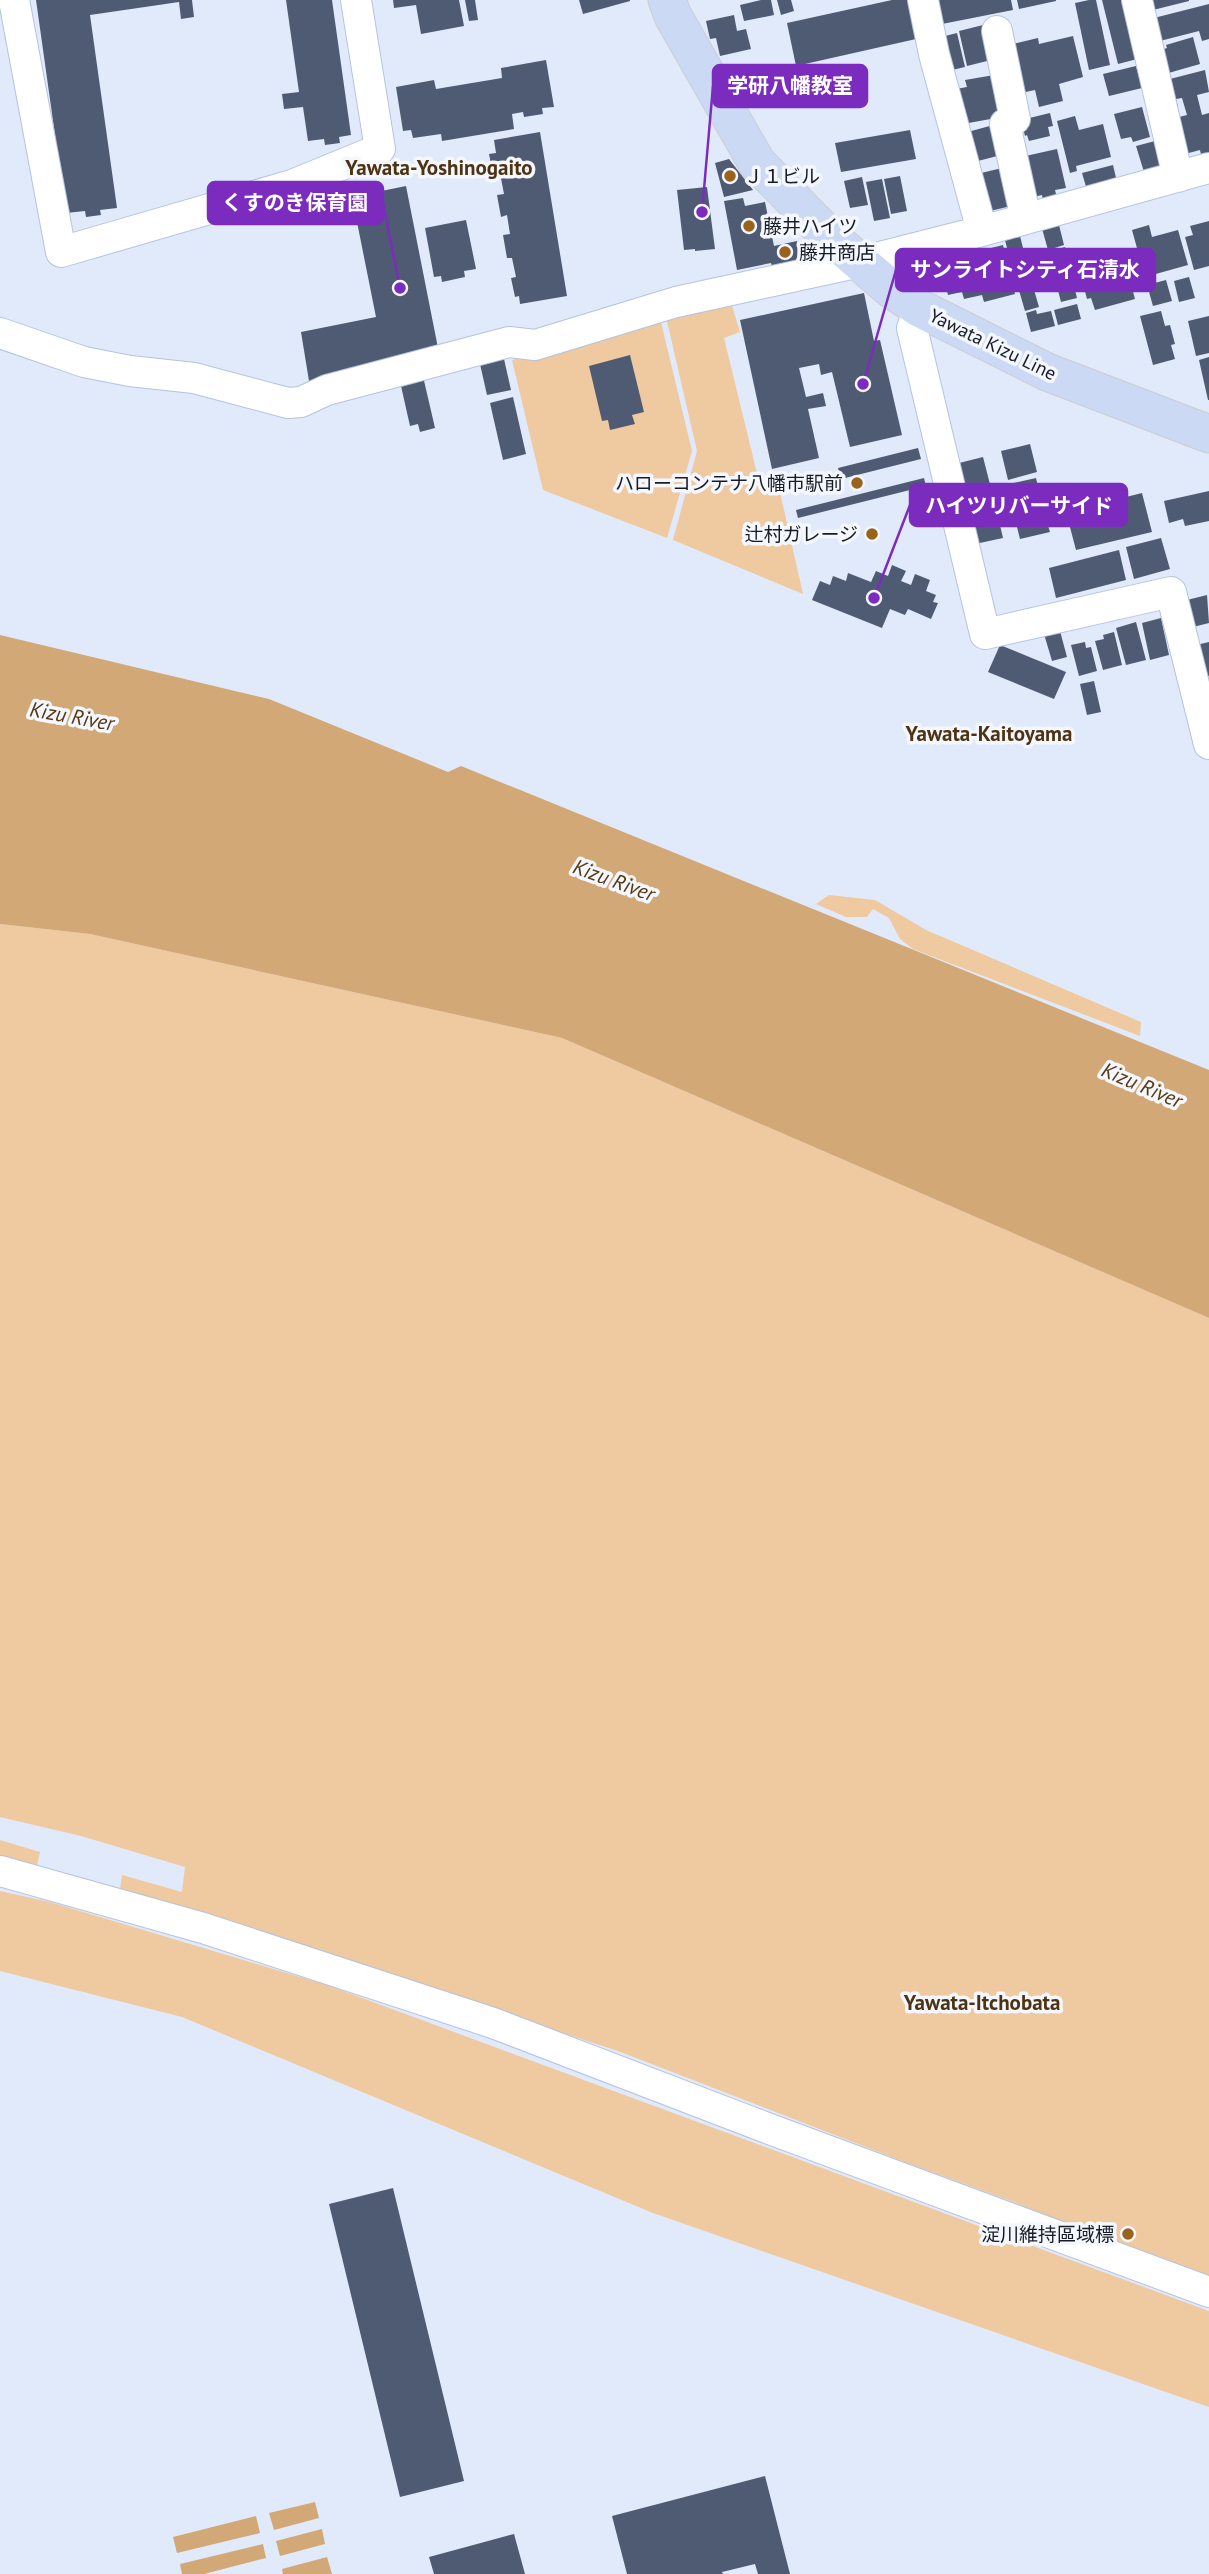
<svg xmlns="http://www.w3.org/2000/svg" width="1209" height="2574" viewBox="0 0 1209 2574" font-family="'PT Sans','Noto Sans JP',sans-serif">
<style>
.green{fill:#efc99f}
.water{fill:#d3a877}
.building{fill:#4f5b73}
.lines{fill:none;stroke-linecap:round;stroke-linejoin:round}
.minor-casing{stroke:#b5c3df;stroke-width:32}
.major-casing{stroke:#cccdcf;stroke-width:39}
.minor{stroke:#fff;stroke-width:30}
.major{stroke:#cbd9f5;stroke-width:37}
.poi-dot{fill:#99631b;stroke:#f4f7fd;stroke-width:2.5}
.labels{text-anchor:middle;dominant-baseline:central;stroke-width:7;stroke-linejoin:round;paint-order:stroke}
.poi-label{font-size:19px;fill:#161b25;stroke:#f4f7fd;text-anchor:start}
.street-label{font-size:19px;fill:#161b25;stroke:#f4f7fd}
.neighbourhood-label{font-size:21px;font-weight:bold;fill:#4d3312;stroke:#f4f7fd}
.water-label{font-size:21px;font-style:italic;fill:#563812;stroke:#f4f7fd}
.leader{fill:none;stroke:#7b2cbf;stroke-width:2.5}
.callout-dot{fill:#7b2cbf;stroke:#f4f7fd;stroke-width:2.5}
.callout{fill:#7b2cbf;stroke:#7b2cbf;stroke-width:2.5}
.callout-label{font-size:21px;text-anchor:middle;font-weight:bold;fill:#fff}
</style>
<rect width="100%" height="100%" fill="#e1eafb"/>
<path class="green" d="M731,302L740,332L724,338L762,494L780,492L803,594L673,540L697,451L666,317Z
M660,318L692,451L667,538L543,490L512,360Z
M829,895L875,900L926,930L1141,1022L1140,1036L913,949L900,939L889,918L873,909L867,917H846L816,904Z
M0,924L90,934L562,1038L1209,1318V2278L1068,2225L1014,2202L910,2164L618,2051L120,1889L122,1875L182,1892L185,1867L81,1836L0,1817Z
M0,1840L40,1852L37,1865L0,1856Z
M0,1891L50,1902L327,1985L1209,2311V2407L653,2213L182,2017L0,1971Z"/>
<path class="water" d="M0,635L269,699L448,772L461,766L1209,1070V1318L562,1038L90,934L0,924Z
M315,2502L319,2518L274,2530L269,2513Z
M256,2516L260,2533L177,2553L173,2537Z
M322,2529L325,2544L280,2556L276,2541Z
M263,2544L266,2558L204,2574H182L180,2564Z
M327,2557L332,2574H283L282,2569Z"/>
<path class="building" d="M36,0H192L194,17L181,19L179,2L90,15L117,208L100,210L101,215L86,217L85,211L66,213Z
M286,0H332L351,135L339,137L340,143L325,145L324,139L308,141L303,107L284,109L282,94L299,92Z
M393,0H459L464,26L421,34L416,5L394,8Z
M465,0H475L478,20L469,21Z
M579,0H630V1L583,14Z
M761,0H771L774,15L744,21L740,5Z
M777,0H791L794,11L781,15Z
M892,0H908L916,39L796,66L787,23Z
M937,0H1011L1013,10L942,24Z
M1017,0H1056V1L1019,9Z
M1089,0H1096L1110,65L1089,70L1075,3Z
M1102,0H1127L1141,58L1118,64Z
M1142,0H1189V1L1145,12Z
M1209,4V39L1202,41L1199,31L1156,42L1150,19Z
M734,15L737,31L746,29L751,49L720,56L716,38L710,39L706,21Z
M987,24L995,59L967,66L959,31Z
M957,33L965,67L948,71L941,37Z
M1073,36L1083,77L1059,84L1063,101L1039,107L1035,90L1021,93L1009,45L1038,38L1039,44Z
M1193,37L1200,64L1165,74L1158,51L1167,48L1166,45Z
M546,60L554,107L542,108L543,114L524,117L523,112L512,114L514,129L442,141L441,134L413,138L411,130L403,131L396,87L434,80L436,89L502,78L501,68Z
M1136,66L1142,88L1109,96L1103,74Z
M1205,70L1209,92L1197,95L1202,115L1209,113V157L1202,159L1200,150L1185,154L1175,118L1187,115L1182,98L1176,99L1178,107L1173,109L1166,80Z
M1000,74L1007,116L963,124L956,89L967,87L965,80Z
M1142,107L1150,137L1133,142L1131,137L1121,139L1114,114Z
M1050,113L1053,126L1048,127L1050,136L1029,141L1027,135L1025,136L1021,120Z
M1075,116L1079,130L1103,124L1111,157L1076,166L1077,171L1070,173L1057,121Z
M997,124L1005,154L978,161L977,155L970,157L964,133Z
M910,130L916,159L841,172L835,143Z
M540,132L567,296L520,304L519,296L515,297L511,278L516,277L512,258H507L503,235L510,234L507,215L501,217L497,195L504,194L500,173L493,174L489,154L496,153L494,140Z
M1155,141L1162,167L1144,172L1136,146Z
M1057,149L1066,188L1055,190L1057,198L1043,201L1042,195L1030,198L1021,157Z
M729,159L753,190L724,197L715,163Z
M1113,165L1117,182L1087,190L1082,173Z
M1002,168L1011,206L986,212L977,174Z
M900,176L907,211L891,214L884,179Z
M862,177L868,205L850,208L844,181Z
M882,179L890,218L874,221L866,182Z
M406,186L438,348L399,364L309,381L301,332L376,317L352,197Z
M707,187L715,249L695,251V249L684,250L677,190Z
M743,198L745,206L765,202L774,246L797,241L802,263L773,270L771,263L737,270L724,201Z
M466,220L476,269L464,271L465,277L442,282L441,276L434,277L425,228Z
M1058,221L1064,245L1048,250L1041,225Z
M1209,221V266L1194,270L1185,237L1193,235L1190,226Z
M1149,225L1152,237L1178,230L1188,265L1145,277L1132,230Z
M1019,232L1025,256L1010,260L1004,236Z
M1003,245L1015,294L984,302L982,295L964,299L962,292L948,295L945,283L933,286L930,273L916,276L913,264L922,262L921,258L974,248L975,252Z
M1065,247L1072,273L1055,277L1048,252Z
M1106,250L1108,259L1123,255L1135,299L1095,310L1091,298L1087,299L1078,265L1089,261L1088,255Z
M1071,274L1077,298L1061,302L1055,279Z
M1189,277L1195,298L1179,302L1174,281Z
M1166,280L1172,301L1153,306L1147,285Z
M1032,283L1039,307L1025,311L1018,287Z
M864,293L874,341L880,340L902,435L850,447L832,372L821,375L819,364L799,368L806,397L823,393L826,406L808,409L819,458L772,469L740,320Z
M1077,304L1081,319L1058,325L1054,310Z
M1036,310L1037,314L1051,311L1055,326L1031,332L1026,313Z
M1161,311L1165,326L1170,325L1175,344L1171,345L1175,359L1153,365L1140,316Z
M1209,316V353L1196,356L1188,321Z
M630,355L644,412L632,415L635,424L610,430L608,420L602,421L589,366Z
M1209,357V400H1208L1199,360Z
M504,359L511,390L487,395L480,364Z
M422,372L435,428L420,432L418,424L410,426L399,377Z
M513,397L526,454L503,460L490,403Z
M1030,444L1037,472L1008,480L1001,451Z
M918,448L921,459L841,479L838,468Z
M983,457L992,492L967,498L955,464Z
M820,472L823,482L789,490L786,481Z
M924,478L926,486L798,518L796,510Z
M1036,478L1043,507L1023,512L1022,505L1015,507L1009,484Z
M1209,491V521L1185,526L1183,519L1169,523L1164,501Z
M1142,493L1152,532L1076,550L1066,512Z
M996,508L1003,538L975,544L968,514Z
M1044,512L1050,532L1020,539L1015,519Z
M1161,538L1170,569L1134,579L1126,547Z
M1119,550L1126,580L1056,598L1049,568Z
M892,565L906,571L901,581L911,585L915,574L930,580L926,591L936,595L933,602L938,603L931,619L908,609L905,615L890,609L882,628L812,600L820,581L830,585L833,576L846,581L848,573L871,582L876,571L888,576Z
M1207,595L1209,623L1189,628L1183,601Z
M1161,618L1169,655L1150,660L1142,623Z
M1136,622L1146,660L1126,665L1116,628Z
M1060,631L1067,657L1052,661L1044,634Z
M1114,632L1122,665L1103,670L1095,641L1104,639L1103,635Z
M1085,642L1086,648L1091,647L1097,671L1079,676L1071,645Z
M1209,642V676L1204,678L1196,645Z
M1000,645L1066,672L1054,699L988,672Z
M1094,681L1101,712L1087,715L1080,684Z
M393,2188L464,2481L400,2497L329,2204Z
M765,2476L790,2574H758L755,2564L722,2572L723,2574H627L612,2516Z
M514,2534L525,2574H434L429,2557Z"/>
<g class="lines">
<g class="minor-casing">
<path id="minor" d="M14,0L61,252L292,185L380,149L356,0
M923,0L934,54L982,231
M1137,0L1178,177
M997,31L1015,119L1005,124L1026,219
M919,308L912,328L985,634L1171,592L1209,744
M0,333L84,362L130,371L194,378L288,403L301,402L327,390L509,342L535,345L676,302L860,262L982,231L1209,168
M0,1871L203,1928L493,2023L767,2128L1209,2292"/>
</g>
<g class="major-casing">
<path id="major" d="M667,0L673,16L757,163L827,234L891,289L919,308L1047,372L1209,434"/>
</g>
<use href="#minor" class="minor"/>
<use href="#major" class="major"/>
</g>
<g class="poi-dot">
<circle cx="730" cy="176" r="7"/>
<circle cx="749" cy="226" r="7"/>
<circle cx="785" cy="252" r="7"/>
<circle cx="857" cy="483" r="7"/>
<circle cx="872" cy="534" r="7"/>
<circle cx="1128" cy="2234" r="7"/>
</g>
<g class="labels">
<g class="poi-label">
<text x="744" y="176">Ｊ１ビル</text>
<text x="763" y="226">藤井ハイツ</text>
<text x="799" y="252">藤井商店</text>
<text x="843" y="483" text-anchor="end">ハローコンテナ八幡市駅前</text>
<text x="858" y="534" text-anchor="end">辻村ガレージ</text>
<text x="1114" y="2234" text-anchor="end">淀川維持區域標</text>
</g>
<g class="street-label">
<text transform="translate(993 344) rotate(26)">Yawata Kizu Line</text>
</g>
<g class="neighbourhood-label">
<text x="439" y="167">Yawata-Yoshinogaito</text>
<text x="989" y="733">Yawata-Kaitoyama</text>
<text x="982" y="2002">Yawata-Itchobata</text>
</g>
<g class="water-label">
<text transform="translate(72 716) rotate(10)">Kizu River</text>
<text transform="translate(614 880) rotate(20)">Kizu River</text>
<text transform="translate(1142 1085) rotate(23)">Kizu River</text>
</g>
</g>
<path class="leader" d="M702 212L713 86M400 288L383 203M863 384L896 270M874 598L910 505"/>
<g class="callout-dot">
<circle cx="702" cy="212" r="7"/>
<circle cx="400" cy="288" r="7"/>
<circle cx="863" cy="384" r="7"/>
<circle cx="874" cy="598" r="7"/>
</g>
<g class="callout">
<rect x="713" y="65" width="154" height="42" rx="7"/>
<rect x="208" y="182" width="175" height="42" rx="7"/>
<rect x="896" y="249" width="259" height="42" rx="7"/>
<rect x="910" y="484" width="217" height="42" rx="7"/>
</g>
<g class="callout-label">
<text x="790" y="93">学研八幡教室</text>
<text x="295" y="210">くすのき保育園</text>
<text x="1025" y="277">サンライトシティ石清水</text>
<text x="1019" y="513">ハイツリバーサイド</text>
</g>
</svg>
